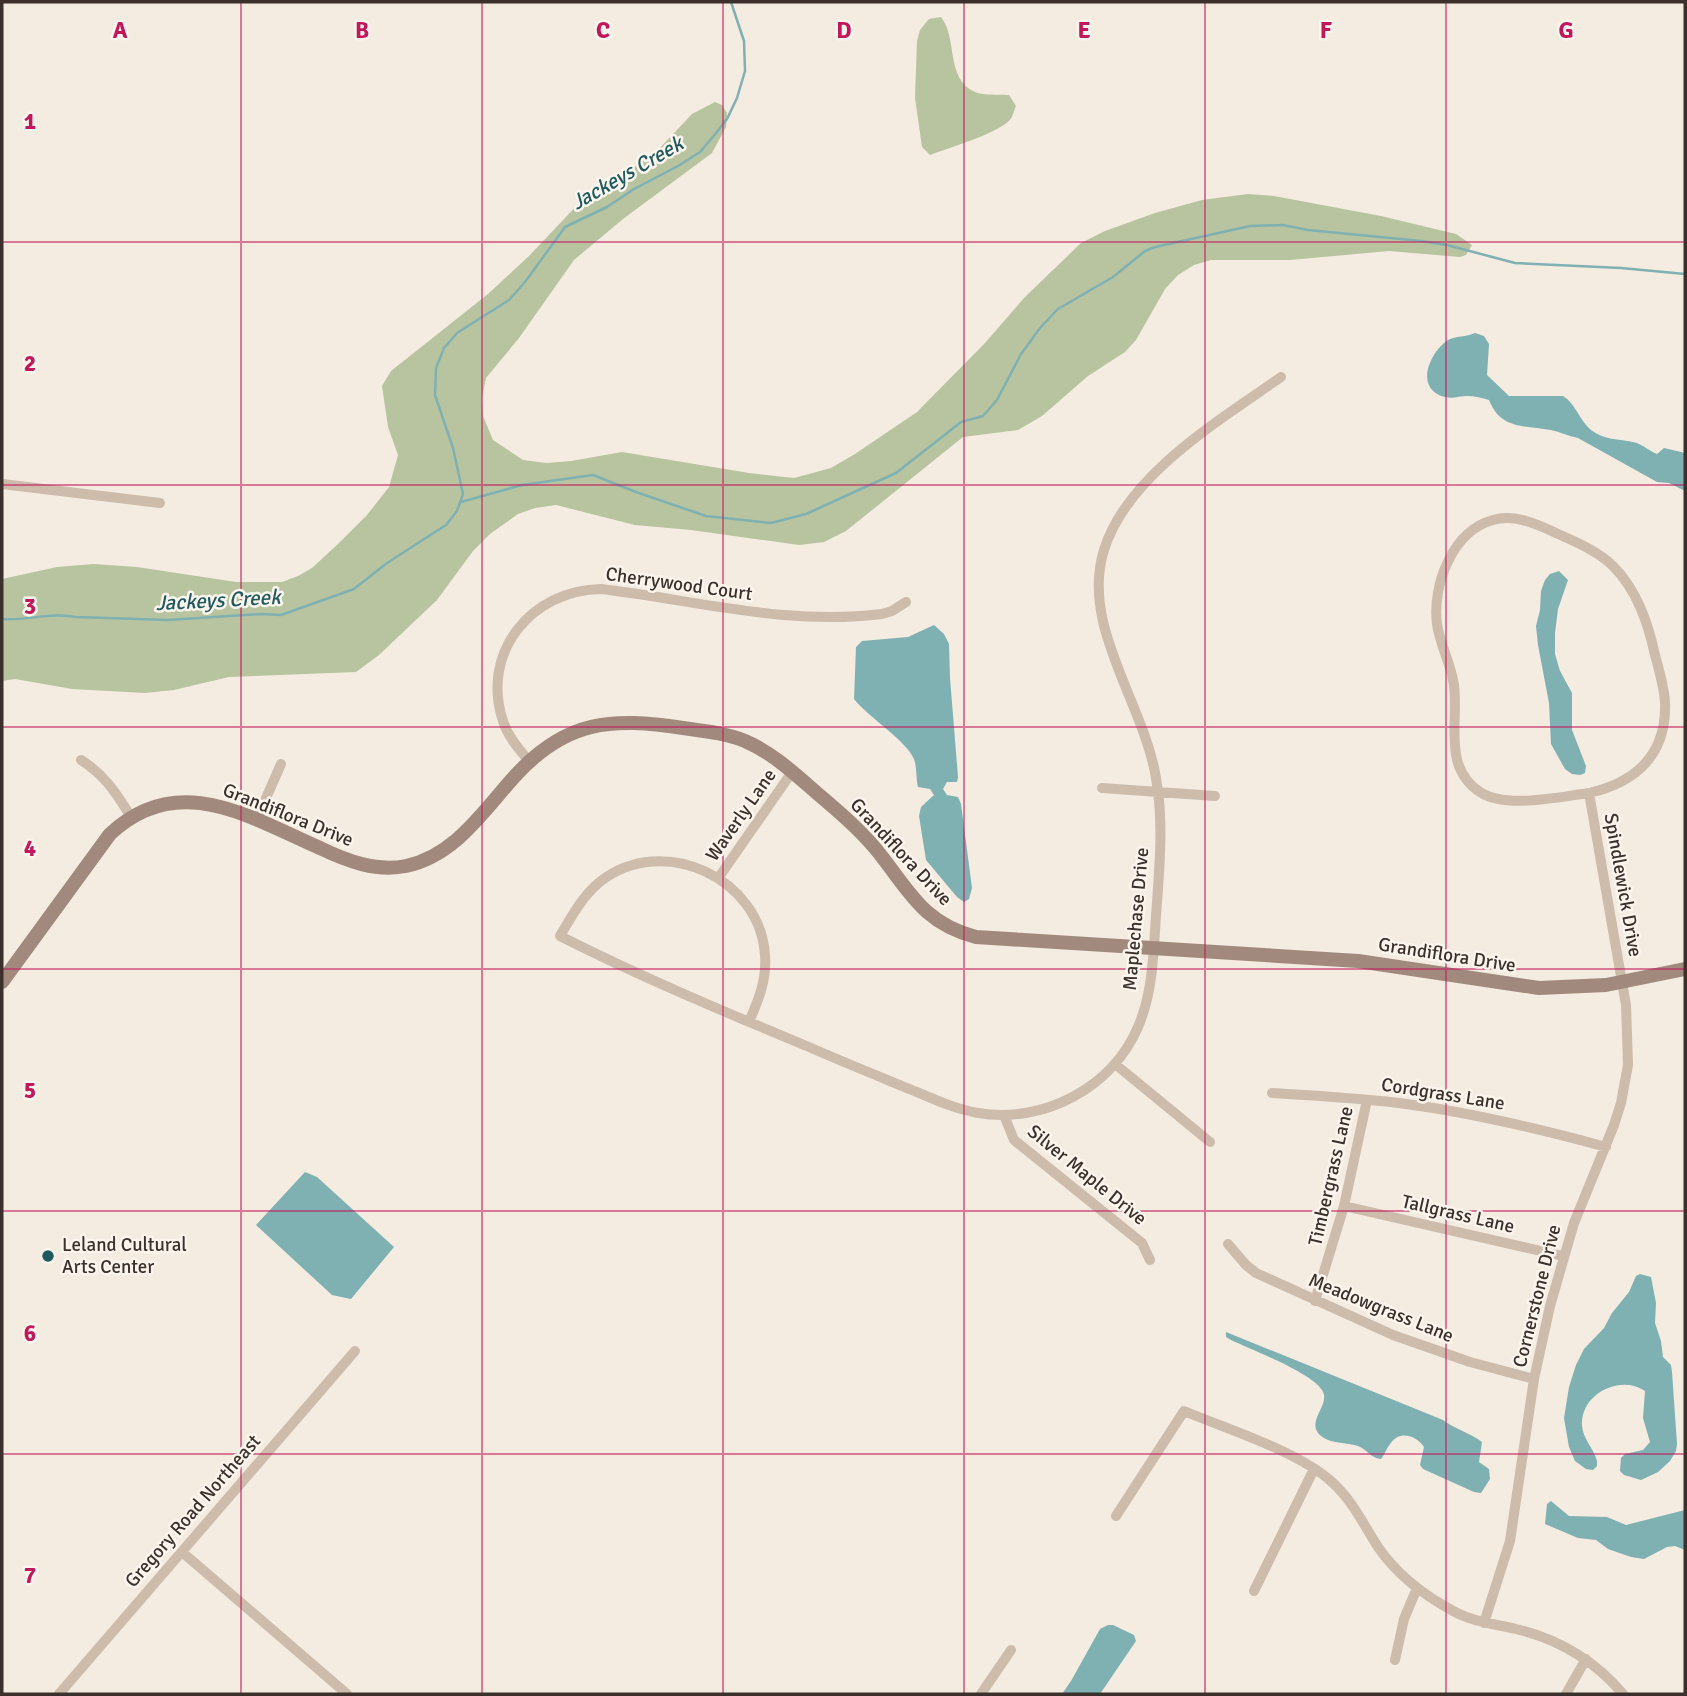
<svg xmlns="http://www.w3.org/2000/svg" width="1687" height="1696" viewBox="0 0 1687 1696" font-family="Signika,sans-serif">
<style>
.green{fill:#b8c4a0}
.water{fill:#7fb0b2}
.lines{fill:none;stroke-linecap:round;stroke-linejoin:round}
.stream{stroke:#7fb0b2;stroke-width:2.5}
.street{stroke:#cdbbac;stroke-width:10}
.secondary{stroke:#a18a7d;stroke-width:14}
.grid{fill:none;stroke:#c2185b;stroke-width:2;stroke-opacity:0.55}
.poi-dot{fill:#1f5a5e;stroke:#fbf5ee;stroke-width:2.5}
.labels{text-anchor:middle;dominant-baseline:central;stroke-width:5;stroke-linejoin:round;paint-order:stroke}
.street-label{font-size:19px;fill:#3b302b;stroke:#fbf5ee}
.poi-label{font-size:19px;fill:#3b302b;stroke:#fbf5ee;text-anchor:start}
.water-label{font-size:21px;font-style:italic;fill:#1f5a5e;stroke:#fbf5ee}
.grid-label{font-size:23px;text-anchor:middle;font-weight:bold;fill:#c2185b;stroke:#fbf5ee;stroke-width:5;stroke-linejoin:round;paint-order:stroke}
</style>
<rect width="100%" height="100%" fill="#f4ebe1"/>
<path class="green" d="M941,17C958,38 945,79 975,92C984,96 999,94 1009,95L1016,106C1015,107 1013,115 1012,117C1004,132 948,148 930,155L922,147L915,98L917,41L920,30L929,19Z
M715,102L722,105L727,113L726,127L712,153L623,219L574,260L519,338L486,378L482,398L483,416L493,440L523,460L547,463L571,461L622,452L749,473L794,478L831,468L855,454L917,412L985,343L1025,297L1081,243L1105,231L1155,213L1202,200L1248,194L1274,196L1381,216L1456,234L1472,245L1466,255L1460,257L1389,251L1290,260H1211L1194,265L1178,275L1165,289L1136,340L1125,352L1088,376L1042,416L1018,430L963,437L846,531L824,542L799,545L691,530L635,525L556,505L535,508L518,514L490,534L473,551L437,600L379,655L356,672L229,677L174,690L145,693L72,689L15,679L2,681V579L57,567L94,564L137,567L236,582H282L298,576L312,568L339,543L367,515L389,487L398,455L388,427L382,386L391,371L488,294L530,255L582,200L612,183L658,150L692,114Z"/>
<path class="water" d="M1475,333L1484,336L1489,344L1487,375L1509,396H1563C1576,404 1579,420 1591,430C1604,440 1619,439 1633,442C1641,443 1649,451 1657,454L1664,448L1685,453V491L1669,483L1657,482L1578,438C1568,436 1560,432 1551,430C1524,425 1501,430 1489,400C1482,398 1475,396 1467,396C1460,396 1453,399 1445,397C1414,389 1429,353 1448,340C1456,336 1466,337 1475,333Z
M1559,571L1568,580L1558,609L1555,633V654L1560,671L1572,693V730L1586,766L1585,773L1580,775L1572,774L1565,769L1551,744L1549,703L1538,645L1536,626L1540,610L1541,591L1545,580L1550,574Z
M934,625L944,634L949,644L950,678L958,777L957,782H947L943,789L947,795L958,797L961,804L972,888L969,899L964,902L957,897L926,860L919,816L921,807L934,795L930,789L918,787C916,779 917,767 914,759C906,740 868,717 854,699L856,647L862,641L908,637Z
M305,1172L317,1177L394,1247L351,1299L332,1295L256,1225Z
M1640,1274L1651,1277L1656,1303L1655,1323L1661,1341L1663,1357L1671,1365L1672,1372L1677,1444L1676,1451L1670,1461L1658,1472L1641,1480L1624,1475L1620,1471L1621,1458L1625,1454L1643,1450L1650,1442L1643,1418L1645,1391C1620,1374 1580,1394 1582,1426C1583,1439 1594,1449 1597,1461V1466L1593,1470L1586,1469L1575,1461L1569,1447L1564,1418L1569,1387L1576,1365L1584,1349L1604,1328L1612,1313L1629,1292L1636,1276Z
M1226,1332L1443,1420C1455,1429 1470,1433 1482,1442L1479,1462L1489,1469L1490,1479L1481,1493L1474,1492L1423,1469L1420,1465L1424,1447C1416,1435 1399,1430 1390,1444C1386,1449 1385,1454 1381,1459C1370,1458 1367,1449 1358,1446C1346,1442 1331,1444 1321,1436C1304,1422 1332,1404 1322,1390C1310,1372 1252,1350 1231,1340L1226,1337Z
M1551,1501L1569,1516L1607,1517L1626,1525L1685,1510V1550L1675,1546L1667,1547L1644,1559L1631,1557L1608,1549L1596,1540L1578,1538L1545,1524L1547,1504Z
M1108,1625H1113L1134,1635L1136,1641L1100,1694H1062L1071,1681L1100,1629Z"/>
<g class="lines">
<path class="stream" d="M461,502L522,485L593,475L636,492L706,516L771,523L806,514L896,473L961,422L983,416L997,400L1021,354L1040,328L1058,309L1113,277L1145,251L1155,247L1250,226L1283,225L1308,230L1421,241L1447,245L1515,263L1621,268L1685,274
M2,619C27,621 51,612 76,617L168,620L261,614L281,615L354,589L387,563L446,525L457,511L463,494L453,448L435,395L436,368L444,348L457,333L509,300L525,282L565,227L607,207L634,189L678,166L700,152L712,138L727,119L737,98L745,71L744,41L731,2"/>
<path class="street" d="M2,484L160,503
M81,760C105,775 116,793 131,817
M529,761C519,749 508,737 503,721C480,652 532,590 601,589C695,600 786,626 882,614L892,611L906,602
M1102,788L1215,796
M256,821L281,764
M719,877L792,772
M749,1022C758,1001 767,980 765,956C761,878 663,833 601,881C583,895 571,917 560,936C641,977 725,1012 809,1047C843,1062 878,1076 912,1090C933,1099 955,1109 978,1113C1043,1124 1112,1088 1138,1027C1151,997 1153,964 1155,931C1158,881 1165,828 1156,778C1144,703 1080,626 1104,550C1127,475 1220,420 1281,377
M1115,1064L1210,1142
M1272,1093C1316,1096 1361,1098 1406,1104C1474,1113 1540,1129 1606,1147
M1004,1115L1014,1140L1142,1243L1150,1260
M1344,1206L1563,1256
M1228,1244L1246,1265L1256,1273L1393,1335L1470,1362L1534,1379
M1315,1301L1344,1206L1367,1100
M1116,1516L1184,1411C1227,1429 1298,1451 1332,1482C1353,1501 1363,1524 1378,1547C1397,1575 1425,1596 1455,1612C1474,1622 1495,1624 1516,1629C1558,1639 1595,1661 1623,1694
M182,1552L347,1694
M1254,1591L1314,1469
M1484,1623L1510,1541L1534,1379L1550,1306L1574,1223L1614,1125L1621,1103L1628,1065L1626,1005L1589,793C1637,782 1667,754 1665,702C1664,686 1659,670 1655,655C1648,623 1637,590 1613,566C1597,550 1573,541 1554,532C1534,523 1514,514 1493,520C1452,531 1432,586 1437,624C1440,645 1451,664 1454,685C1459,722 1442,767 1480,792C1506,809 1558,797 1589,793
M1395,1660L1404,1619L1417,1588
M59,1694L355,1351
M981,1694L1011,1650
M1566,1694L1586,1659"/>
<path class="secondary" d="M2,982L110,834C178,770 249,817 320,848C347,861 376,872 406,866C455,856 484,810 515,776C566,720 612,717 683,728C704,731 725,733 745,741C773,753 795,774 818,794C838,811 858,828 875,848C908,888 921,923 976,937L1358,961L1539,988L1606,985L1685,969"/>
</g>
<path class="grid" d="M241,2V1694M482,2V1694M723,2V1694M964,2V1694M1205,2V1694M1446,2V1694M2,242H1685M2,485H1685M2,727H1685M2,969H1685M2,1211H1685M2,1454H1685"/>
<circle class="poi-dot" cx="48" cy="1256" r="7"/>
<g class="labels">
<g class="street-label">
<text transform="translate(679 584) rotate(8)">Cherrywood Court</text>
<text transform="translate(288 815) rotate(22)">Grandiflora Drive</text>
<text transform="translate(741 815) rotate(-55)">Waverly Lane</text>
<text transform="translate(901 852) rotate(47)">Grandiflora Drive</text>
<text transform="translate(1623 885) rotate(80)">Spindlewick Drive</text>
<text transform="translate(1136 919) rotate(-85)">Maplechase Drive</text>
<text transform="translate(1447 955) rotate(9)">Grandiflora Drive</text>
<text transform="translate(1443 1094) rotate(9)">Cordgrass Lane</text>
<text transform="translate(1087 1175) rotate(39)">Silver Maple Drive</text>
<text transform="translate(1331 1176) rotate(-77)">Timbergrass Lane</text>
<text transform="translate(1458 1214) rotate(13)">Tallgrass Lane</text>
<text transform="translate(1537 1296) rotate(-76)">Cornerstone Drive</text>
<text transform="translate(1381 1308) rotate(22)">Meadowgrass Lane</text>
<text transform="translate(193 1511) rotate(-49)">Gregory Road Northeast</text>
</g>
<g class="poi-label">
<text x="62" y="1245">Leland Cultural<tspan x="62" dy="22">Arts Center</tspan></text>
</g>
<g class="water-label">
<text transform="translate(627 173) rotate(-30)">Jackeys Creek</text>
<text transform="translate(218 600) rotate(-3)">Jackeys Creek</text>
</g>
</g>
<g class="grid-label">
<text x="120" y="38">A</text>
<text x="362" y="38">B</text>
<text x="603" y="38">C</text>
<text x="844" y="38">D</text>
<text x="1084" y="38">E</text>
<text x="1326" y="38">F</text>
<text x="1566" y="38">G</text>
<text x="30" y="129">1</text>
<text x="30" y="371">2</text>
<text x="30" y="614">3</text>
<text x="30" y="856">4</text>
<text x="30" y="1098">5</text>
<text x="30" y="1341">6</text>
<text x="30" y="1583">7</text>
</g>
<rect width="1687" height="1696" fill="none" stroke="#3b302b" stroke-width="7"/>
</svg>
